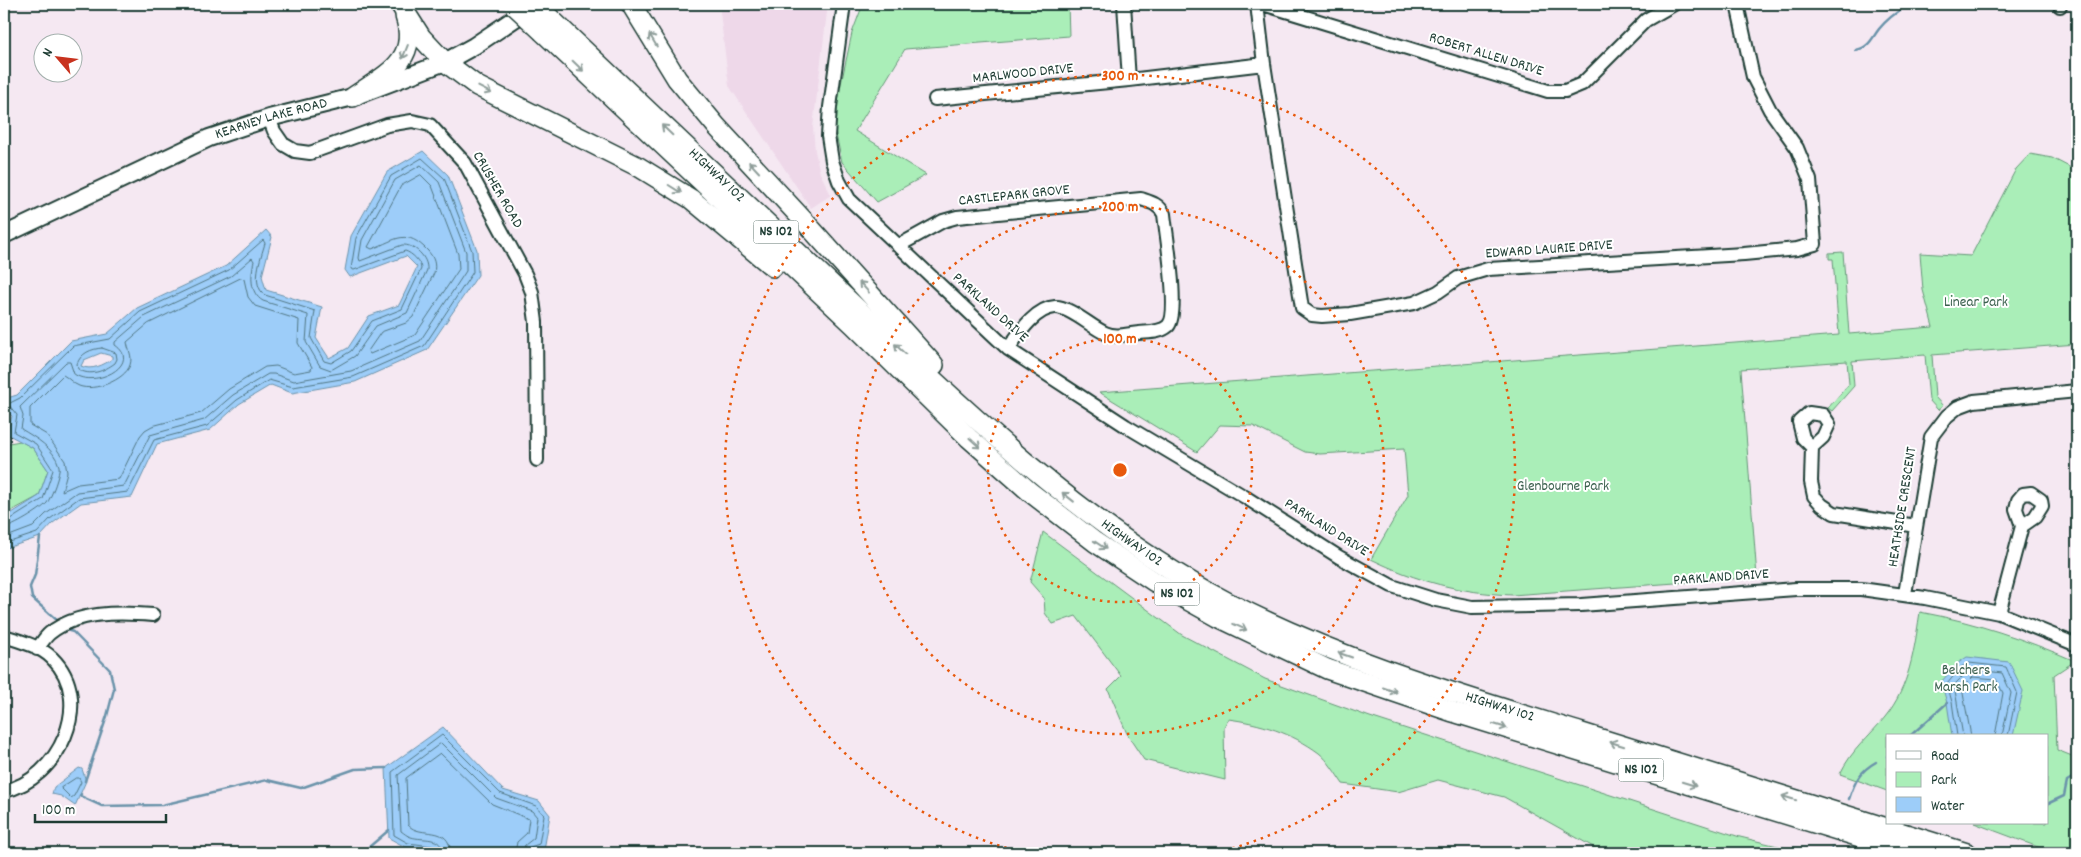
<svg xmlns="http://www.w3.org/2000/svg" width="2081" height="857" viewBox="0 0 2081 857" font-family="Dekko,sans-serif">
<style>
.built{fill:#eed8e9}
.green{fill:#aaeeb8;stroke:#649676}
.water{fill:#9dcdf9;stroke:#6b93aa;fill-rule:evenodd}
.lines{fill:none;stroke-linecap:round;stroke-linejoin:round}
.shore{stroke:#517783;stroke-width:1}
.stream{stroke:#6b93aa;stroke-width:2.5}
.minor-casing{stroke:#1f3d34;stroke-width:16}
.major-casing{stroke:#1f3d34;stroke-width:20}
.highway-casing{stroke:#1f3d34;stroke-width:22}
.minor{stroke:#fff;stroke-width:12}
.major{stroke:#fff;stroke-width:16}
.highway{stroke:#fff;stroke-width:19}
.highway-bridge-casing{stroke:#1f3d34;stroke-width:22;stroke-linecap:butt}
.highway-bridge{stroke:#fff;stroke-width:19}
.oneway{stroke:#8f9e9a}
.ring{fill:none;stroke:#e8590c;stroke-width:2.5;stroke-dasharray:2.5 5}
.labels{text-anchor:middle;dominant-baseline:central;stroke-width:4;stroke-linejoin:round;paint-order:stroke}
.shield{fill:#fff;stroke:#627771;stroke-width:1}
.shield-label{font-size:14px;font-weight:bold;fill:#1f3d34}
.street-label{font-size:15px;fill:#1f3d34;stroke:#fff}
.park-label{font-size:15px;fill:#3b604e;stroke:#fff}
.centre{fill:#e8590c;stroke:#fff;stroke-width:2.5}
.ring-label{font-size:15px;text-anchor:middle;font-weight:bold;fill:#e8590c;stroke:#fff;stroke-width:4;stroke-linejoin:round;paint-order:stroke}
</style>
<rect width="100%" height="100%" fill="#f5e8f2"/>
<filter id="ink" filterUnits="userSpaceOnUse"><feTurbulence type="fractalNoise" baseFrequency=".02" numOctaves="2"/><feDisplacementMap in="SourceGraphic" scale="10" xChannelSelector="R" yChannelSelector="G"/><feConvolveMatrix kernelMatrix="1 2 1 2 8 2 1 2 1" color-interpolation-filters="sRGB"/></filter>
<g filter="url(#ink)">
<path class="built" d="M719,4H828L813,127L815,151L820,173L831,195L811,208L729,86Z"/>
<path class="green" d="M863,4H1068L1069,36L905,49L855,131L926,175L877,202L842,162L833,121L852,33Z
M2030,154L2052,158L2077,171V344L1932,355L1935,397L1943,406L1938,410L1929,400L1925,355L1852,361L1854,386L1832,411L1828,408L1849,384L1847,361L1741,369L1757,577L1512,595C1461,593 1416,581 1371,559L1408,495L1404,449L1320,454L1305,452L1253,426L1220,425L1197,452L1099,392L1839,335L1833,259H1829V253L1843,252L1849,334L1933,327L1923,290L1920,253L1971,256L2016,169Z
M20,441L33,448L48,470L39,496L4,515V444Z
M1043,532L1182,635L1265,679L1370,717L1740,837L1807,853H1604L1504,797L1438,780L1398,792L1343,784C1336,774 1328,760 1319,753C1292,733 1260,723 1228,719L1224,727L1225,780L1144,760L1128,736L1108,689L1121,676L1076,616L1053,624L1045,613L1044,598L1030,582Z
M1920,612C1974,622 2025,639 2075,661L2054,675L2057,750L2077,758V853H2054L1974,823H2047V736H1887V791L1840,774C1852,749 1869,737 1885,717C1910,686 1914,650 1920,612Z"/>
<path class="water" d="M423,151L448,175L477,250L478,275L427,350L355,382L292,393L271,385L239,404L210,430L157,444L132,497L81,503L53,523L40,537L4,549V518L39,496L48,470L33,448L7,434L12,416L4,408V399L17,395L71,341L107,334L137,308L226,266L266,230L272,237L262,276L266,290L322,307L316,338L329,358L348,348L369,316L399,305L417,267L406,256L350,277L345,270L351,236L387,172ZM101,353L112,356V359C104,365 91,371 81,366L84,360Z
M1967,657L2009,662L2023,691L2013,736H1952L1947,703L1941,682L1958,663Z
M443,727L503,790L539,801L550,815L544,850L514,853H451L407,848L389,838L386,768Z
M79,768L82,769L86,781L75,806L61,796L52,794L54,787Z"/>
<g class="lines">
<path class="shore" d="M421,175L432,186L458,254L459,269L415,335L370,354L368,351L381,332L406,323L413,317L434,273C436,264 434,258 428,251C406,228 397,239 372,249L368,247L401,186Z
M241,278L244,279L248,297L255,306L299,320L298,343L312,367L311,370L294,373L276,366L265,367L229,389L201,413L152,426L145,430L140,436L119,479L78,484L62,491L67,472L65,461L47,435L30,425V408L63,375C69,378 73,384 79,386C94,392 125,380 130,365C133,356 128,350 127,342L148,324Z
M102,348L116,353L117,359L115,363C104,371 90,377 78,369L77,364C81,353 91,349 102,348Z
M4,522L8,521L43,499L53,470L36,444L14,432L17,415L8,404L20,398L73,346L110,339L140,312L229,270L263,240L265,243C261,258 250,284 265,295L315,311L311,338L324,361L331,363L351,351L372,321L402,309L421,269C421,262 412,253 405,251L354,270L351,269L356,238L391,176L422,158L444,178L472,251L473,272L424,346L353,377L293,387L269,380L237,400L207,426L154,440L128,492L79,498L50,519L37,533L4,544
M4,528C12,528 41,510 47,503C51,498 61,472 59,466C54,448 36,438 21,429L23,416L20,407L66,362H70L74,374C95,389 143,364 115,345V342L144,317L231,276L252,258L254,261C251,274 249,293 263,301L308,315L306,342L320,366L331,370L355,356L376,326L407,313L427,270C428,257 414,244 402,245L360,261L359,258L362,240L395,180L421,165L439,182L466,252V271L420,341L351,371L294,381L274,374H268L233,395L204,420L150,435L124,486L77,492L46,514L33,527L4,538
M1957,736L1952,702L1947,684L1961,667L1969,663L2006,667L2017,692L2008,736
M1963,736L1954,685L1970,669L2002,673L2011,693L2002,736
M1971,736L1962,688L1973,677L1996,679L2003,693L1995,736
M76,778H79L81,782L74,796L71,798L61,788Z
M437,853L436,849L432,846L408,843L394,835L392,772L442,735L500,793L536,806L544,815L539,844L530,847L529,853
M443,853C442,835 423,841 411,837C407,836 404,833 401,831L398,775L441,743L496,798L532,811L537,817L534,838L525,845L522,853
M451,853C449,823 421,839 408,825L406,778L440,753L492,804L529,819L527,833L517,842L515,853"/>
<path class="stream" d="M1856,50C1869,48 1872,38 1879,29C1887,19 1898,11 1909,4
M4,435L7,434
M40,537L35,575L30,587L32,598L59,622
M66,630L73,632L110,670L114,689L107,716L85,781
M1910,736L1947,703
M1887,757V756
M81,794L80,796L102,806L162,805L267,780L301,788L355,769L386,768
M1849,799C1855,781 1860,771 1876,762
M2047,804L2064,796L2067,781L2077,775
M362,853L389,830
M1831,853L1832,848"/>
<g class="minor-casing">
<path id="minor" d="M844,4L830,107L828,136L832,161L839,181L849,199L1008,349L1126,426L1245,497L1339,557L1392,586L1436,600L1472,607L1581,605L1796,589H1861L1925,598L1999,613L2077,645
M1124,4L1129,80
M1257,4L1264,64L1302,308L1312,315L1322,316L1350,314L1414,303L1438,292L1458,278L1488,269L1744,254L1797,249L1815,244L1810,180L1797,148L1770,110L1753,77L1737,4
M1263,4L1548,91H1565L1582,84L1646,20L1674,4
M2060,6V4
M935,99L1129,80L1264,64
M269,118L274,131L283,144L295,151L310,153L387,125L412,121L430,125L465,163L525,274L532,292L536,322L537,460
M898,246L943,221L957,217L1141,199C1150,202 1159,204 1164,214C1166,234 1180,314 1168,326C1160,333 1148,332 1139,333C1127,334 1116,338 1105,333C1091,327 1069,306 1055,307C1035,308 1018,335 1008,349
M1812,447L1823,437L1829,424L1823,415L1809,413L1799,422L1803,438L1812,447L1811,482L1814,496L1822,505L1834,513L1916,526
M1905,594L1931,437L1947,416L1958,407L1974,401L2077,391
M1999,613L2022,526L2016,509L2018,500L2023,494L2031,493L2041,500L2042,506L2035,517L2022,526
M4,636C20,641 40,646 52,658C96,701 58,780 4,791
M37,649C41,644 45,637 50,633C78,611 119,612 153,615"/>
</g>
<g class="major-casing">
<g id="major">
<path id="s1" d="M4,235L209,138L269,118L353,97L445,62L474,46L532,7"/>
</g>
</g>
<g class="highway-casing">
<g id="highway">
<path d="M400,4L421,37L435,52L445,62L477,86L639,167L691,199L773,267"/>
<path d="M631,4L677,79L717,127L805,222L934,365"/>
<path id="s2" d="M553,21C657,120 761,218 865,316C977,421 1090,530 1227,602C1339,660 1462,696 1582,733C1710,773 1839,813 1967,853"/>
<path d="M543,32L854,325L969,438L1030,492L1095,542L1155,582L1218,617L1327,669L1453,712L1912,853"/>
<path d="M353,97C385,75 420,61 405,16"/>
</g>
</g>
<use href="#minor" class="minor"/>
<use href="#major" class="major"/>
<use href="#highway" class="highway"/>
<g class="highway-bridge-casing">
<path id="highway-bridge" d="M513,4L543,32
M535,4L553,21"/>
</g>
<use href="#highway-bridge" class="highway-bridge"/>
</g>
<defs><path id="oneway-shaft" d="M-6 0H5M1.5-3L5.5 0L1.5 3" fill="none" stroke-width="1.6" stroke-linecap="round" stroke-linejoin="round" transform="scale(1.25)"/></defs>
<g class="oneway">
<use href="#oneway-shaft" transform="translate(653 40) rotate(-121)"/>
<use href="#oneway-shaft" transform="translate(405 52) rotate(112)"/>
<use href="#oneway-shaft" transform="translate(578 66) rotate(44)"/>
<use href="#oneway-shaft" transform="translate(485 90) rotate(27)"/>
<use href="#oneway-shaft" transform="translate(667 130) rotate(-136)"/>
<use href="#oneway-shaft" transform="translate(754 167) rotate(-133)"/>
<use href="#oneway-shaft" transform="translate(675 189) rotate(32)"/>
<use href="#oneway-shaft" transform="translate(864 287) rotate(-132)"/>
<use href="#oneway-shaft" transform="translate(900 349) rotate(-137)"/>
<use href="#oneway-shaft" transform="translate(975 443) rotate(42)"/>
<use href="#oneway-shaft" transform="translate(1068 497) rotate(-142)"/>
<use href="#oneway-shaft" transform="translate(1100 545) rotate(34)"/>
<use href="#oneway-shaft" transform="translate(1240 627) rotate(25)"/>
<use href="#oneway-shaft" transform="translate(1345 655) rotate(-161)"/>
<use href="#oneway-shaft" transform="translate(1390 690) rotate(19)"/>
<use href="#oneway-shaft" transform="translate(1500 726) rotate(17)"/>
<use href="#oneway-shaft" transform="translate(1617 744) rotate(-163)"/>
<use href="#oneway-shaft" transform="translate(1689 784) rotate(17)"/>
<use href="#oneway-shaft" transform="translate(1789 798) rotate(-163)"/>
</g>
</g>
<g class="ring">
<circle cx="1120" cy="470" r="132"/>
<circle cx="1120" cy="470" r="264"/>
<path d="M1021 852A395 395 0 1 1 1219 852"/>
</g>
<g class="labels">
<g class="shield">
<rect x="753.5" y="220.5" width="45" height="23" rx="4"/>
<rect x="1154.5" y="582.5" width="45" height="23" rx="4"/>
<rect x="1618.5" y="758.5" width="45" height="23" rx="4"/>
</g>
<g class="shield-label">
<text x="776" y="232">NS 102</text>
<text x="1177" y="594">NS 102</text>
<text x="1641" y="770">NS 102</text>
</g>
<g class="street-label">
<text transform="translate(1486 55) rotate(17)">ROBERT ALLEN DRIVE</text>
<text transform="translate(1023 74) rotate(-6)">MARLWOOD DRIVE</text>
<text stroke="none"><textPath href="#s1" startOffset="292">KEARNEY LAKE ROAD</textPath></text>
<text stroke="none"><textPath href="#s2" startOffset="225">HIGHWAY 102</textPath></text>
<text transform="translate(497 190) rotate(60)">CRUSHER ROAD</text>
<text transform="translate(1014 196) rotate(-6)">CASTLEPARK GROVE</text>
<text transform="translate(1549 250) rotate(-4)">EDWARD LAURIE DRIVE</text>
<text transform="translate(990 308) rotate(42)">PARKLAND DRIVE</text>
<text transform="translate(1903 507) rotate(-81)">HEATHSIDE CRESCENT</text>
<text transform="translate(1326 528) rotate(32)">PARKLAND DRIVE</text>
<text stroke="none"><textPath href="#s2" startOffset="780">HIGHWAY 102</textPath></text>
<text transform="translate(1721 578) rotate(-4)">PARKLAND DRIVE</text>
<text stroke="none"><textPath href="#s2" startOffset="1185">HIGHWAY 102</textPath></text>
</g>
<g class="park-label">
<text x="1976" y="303">Linear Park</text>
<text x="1563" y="487">Glenbourne Park</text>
<text x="1966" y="671">Belchers<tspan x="1966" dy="17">Marsh Park</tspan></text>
</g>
</g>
<circle cx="1120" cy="470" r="8" class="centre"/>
<g class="ring-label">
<text x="1120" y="80">300 m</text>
<text x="1120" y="211">200 m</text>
<text x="1120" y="343">100 m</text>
</g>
<rect width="2081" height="857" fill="none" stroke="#fff" stroke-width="20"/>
<rect x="10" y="10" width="2061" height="837" fill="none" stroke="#1f3d34" stroke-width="2" filter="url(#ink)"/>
<rect x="1886" y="734" width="162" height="90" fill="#ffffff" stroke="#a5b1ae"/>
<rect x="1896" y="751" width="25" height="8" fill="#ffffff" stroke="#a5b1ae"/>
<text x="1931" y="760" font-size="15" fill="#1f3d34">Road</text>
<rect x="1896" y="772" width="25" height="15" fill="#aaeeb8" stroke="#a5b1ae"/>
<text x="1931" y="784" font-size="15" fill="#1f3d34">Park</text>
<rect x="1896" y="797" width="25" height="15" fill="#9dcdf9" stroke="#a5b1ae"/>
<text x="1931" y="810" font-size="15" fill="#1f3d34">Water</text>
<g transform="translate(58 58) rotate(298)"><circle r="24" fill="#ffffff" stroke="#a5b1ae"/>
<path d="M0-4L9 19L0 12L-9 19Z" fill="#c8321e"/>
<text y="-8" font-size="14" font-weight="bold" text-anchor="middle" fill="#1f3d34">N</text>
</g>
<path d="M35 814v8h131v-8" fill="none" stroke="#1f3d34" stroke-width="2.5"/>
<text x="42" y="814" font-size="15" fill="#1f3d34" stroke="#ffffff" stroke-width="4" paint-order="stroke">100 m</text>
</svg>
